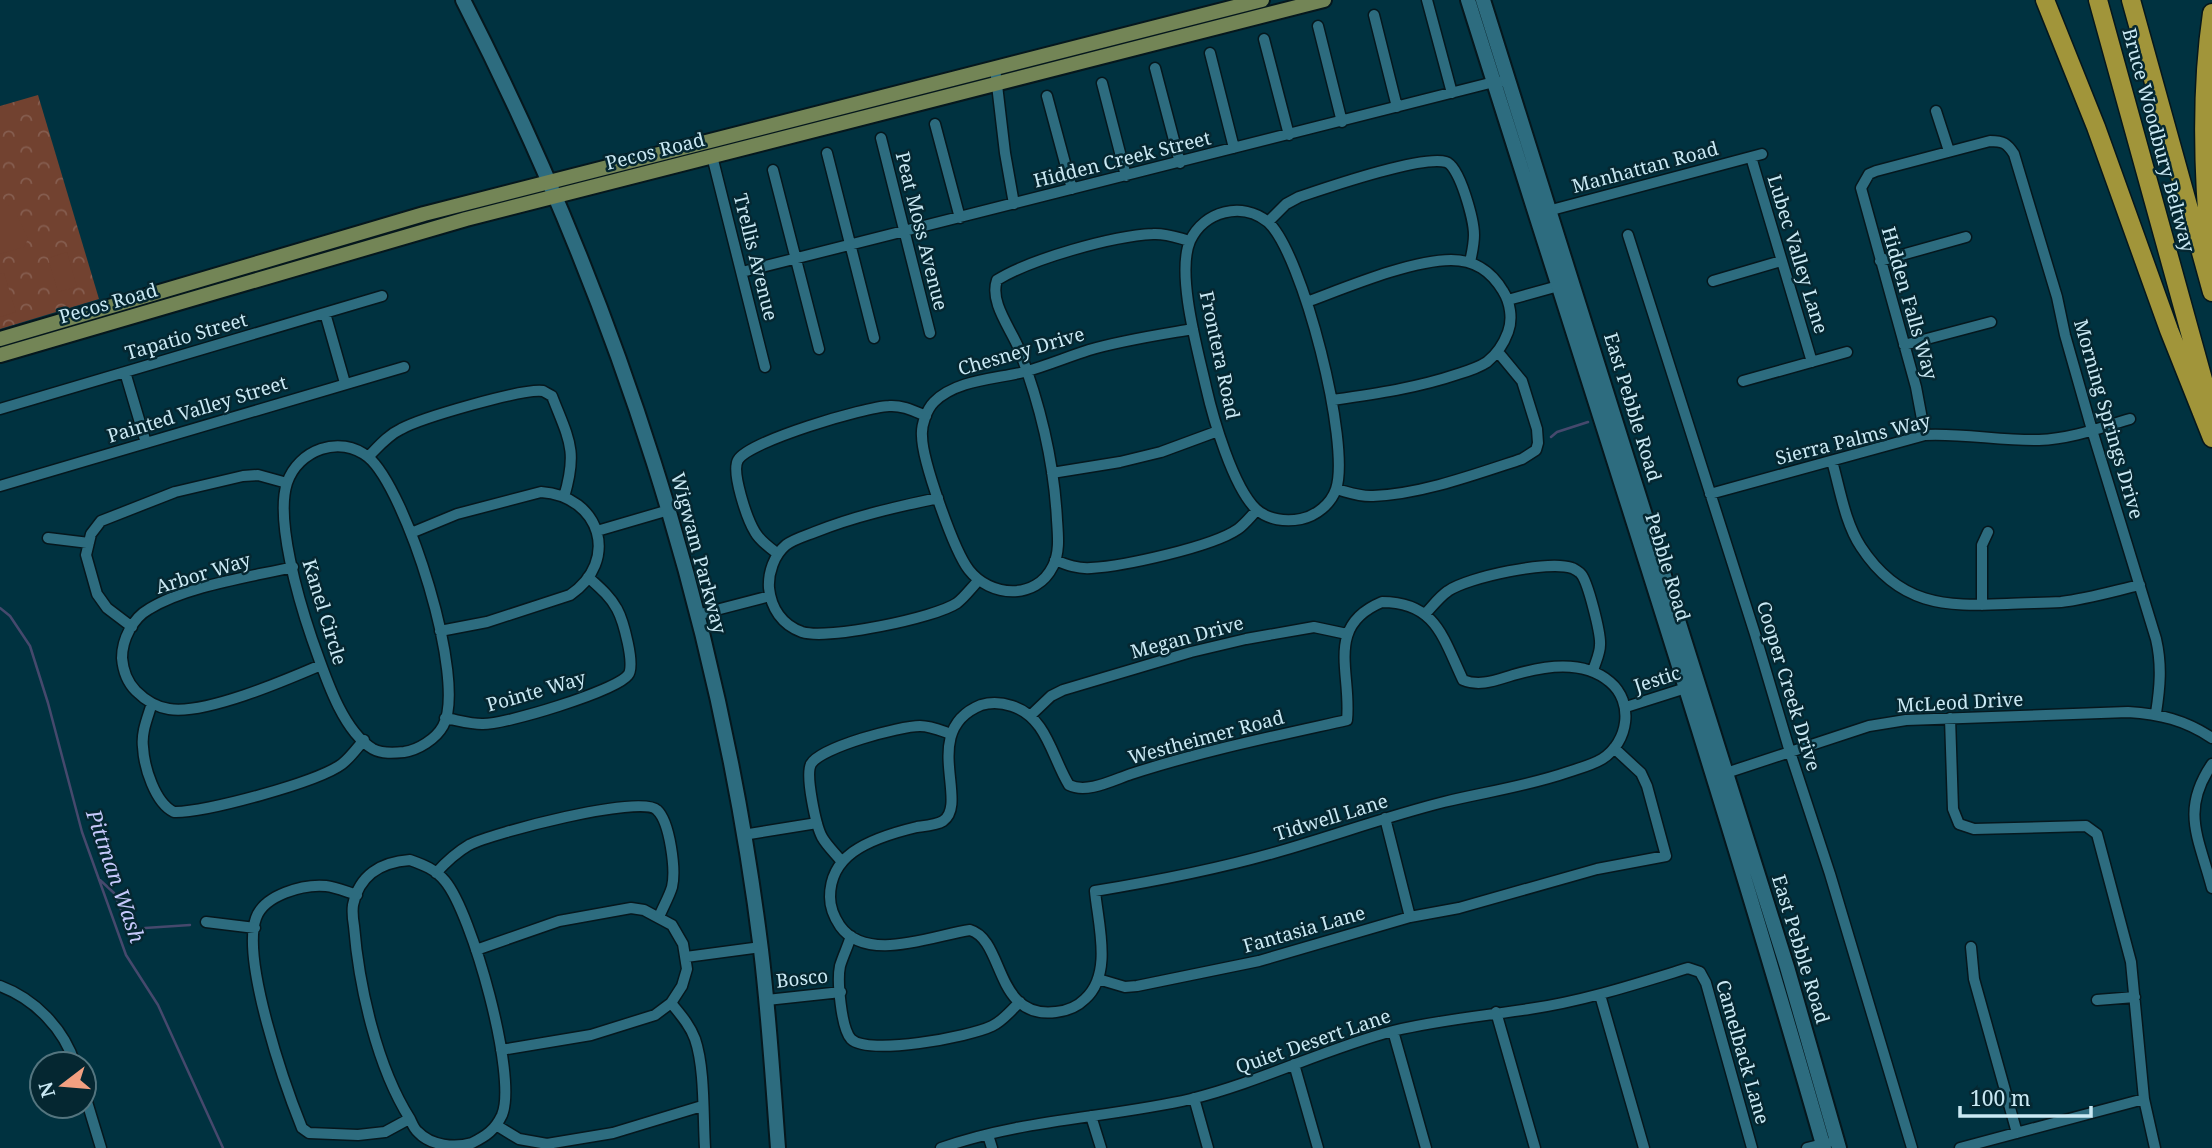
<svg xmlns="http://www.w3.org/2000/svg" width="2212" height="1148" viewBox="0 0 2212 1148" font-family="'Noto Serif',serif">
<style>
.park{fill:url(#park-crowns)}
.pitch{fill:#724230}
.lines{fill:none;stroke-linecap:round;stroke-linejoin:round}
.stream{stroke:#46496d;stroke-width:2.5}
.minor-casing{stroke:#05171d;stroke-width:13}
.secondary-casing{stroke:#05171d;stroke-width:18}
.primary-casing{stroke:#05171d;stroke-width:18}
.motorway-casing{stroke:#05171d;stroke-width:21}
.minor{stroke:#2d6c7f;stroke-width:10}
.secondary{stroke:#2d6c7f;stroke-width:14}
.primary{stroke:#738556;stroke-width:14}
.motorway{stroke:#a1953a;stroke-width:18}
.labels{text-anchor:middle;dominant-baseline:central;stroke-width:5;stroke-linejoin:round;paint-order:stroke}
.street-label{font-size:19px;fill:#cae9f4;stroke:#052731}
.water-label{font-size:21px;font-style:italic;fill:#c6c9fb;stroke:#052731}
</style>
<defs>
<pattern id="park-crowns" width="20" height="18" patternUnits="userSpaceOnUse" patternTransform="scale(1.75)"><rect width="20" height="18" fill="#724230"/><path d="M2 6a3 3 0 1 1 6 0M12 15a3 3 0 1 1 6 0" fill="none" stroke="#855d4f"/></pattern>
</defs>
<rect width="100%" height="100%" fill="#003240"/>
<path class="park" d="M38,95L99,299L0,329V106Z"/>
<path class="pitch" d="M0,195L18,217L28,239L24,247L0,254Z
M67,252L77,287L58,292L48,258Z
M4,273L16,312L0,317V274Z"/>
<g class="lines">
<path class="stream" d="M1551,437L1557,432L1588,422
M0,608L10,616L30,646L48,703L82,832L126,955L158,1005L223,1148
M100,880L114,893L130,931L139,930
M145,928L190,925"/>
<g class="minor-casing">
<path id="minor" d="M1427,0L1452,93
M1374,15L1397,107
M1318,26L1342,122
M1264,39L1289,135
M1210,53L1234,148
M995,68L1005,153L1014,204
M1155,68L1180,163
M1102,83L1126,176
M1047,96L1072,189
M1936,111L1949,151
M935,124L960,218
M881,138L930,333
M827,153L874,338
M712,156L765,367
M1751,157L1812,362
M773,170L819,349
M1544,212L1762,154
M1628,235L1755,634L1790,752L1830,874L1912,1148
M1190,241C1176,274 1198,351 1206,387C1213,418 1233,487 1256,509C1268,520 1286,522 1301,519C1316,516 1331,504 1336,489C1351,445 1303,254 1268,222
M1880,261L1966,237
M742,272L1494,82H1500
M1713,281L1781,261
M1508,300L1562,285
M1307,302C1345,288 1411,260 1451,260C1475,260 1491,271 1503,291C1510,302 1513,319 1508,332C1504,343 1497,354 1487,362C1478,368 1468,371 1458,374C1417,388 1374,394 1332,400
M325,313L345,383
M1193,329C1158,335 1123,340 1089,350C1067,357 1046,366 1024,372C995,379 956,380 934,402C927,409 921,425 922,436C922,460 954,551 969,570C990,597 1036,601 1053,566C1060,552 1058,535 1057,520C1054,461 1040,404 1019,349C1011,329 989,302 997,280C1031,259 1112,236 1153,234C1166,233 1178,238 1190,241C1204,211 1242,201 1268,222L1286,204L1299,197C1326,188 1421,155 1446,162C1460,166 1474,221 1474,235C1474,244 1472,253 1470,262
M1904,345L1991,322
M125,372L146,443
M1743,381L1847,352
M0,409L382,296
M1925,435L1916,387L1861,188L1869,174L1876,171L1990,141C2003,141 2007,143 2014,154L2057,297L2065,335L2092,430L2156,639C2162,665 2160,687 2156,713
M1832,461C1840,489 1845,523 1861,547C1899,605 1944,607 2007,604C2025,603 2043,603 2061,602C2087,599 2114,591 2140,585
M1052,473L1120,462L1161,452L1218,431
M287,483C275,520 299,601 312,639C324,672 341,730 373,749C382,754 394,753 404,752C418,750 436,739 443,726C468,682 406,488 368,457
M0,486L404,367
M1336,489C1348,492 1360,497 1373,496C1422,494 1476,474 1522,459L1536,450L1538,443L1537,429L1522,381L1498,352
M1710,494L1925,435C1963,433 2001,441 2039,440C2070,439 2100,428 2130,419
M938,498C896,507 855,516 815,532C805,536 794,539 786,545C774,555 768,573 769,588C771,608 782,625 802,632C827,640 935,618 957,603C965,597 972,587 979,580
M597,531L669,510
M411,533L457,514L541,492C601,496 620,561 570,595L487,622L440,631
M48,538L89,543
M778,554C770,548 760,541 755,532C747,519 731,472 738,460C749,441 865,407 889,406C902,405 914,411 926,416
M1055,560C1067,565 1078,569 1091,568C1124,566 1212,547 1238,529C1245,524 1251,516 1257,510
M293,567C250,577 186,586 149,609C133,618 122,639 122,658C123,670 127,682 136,691C145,700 156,707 169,709C205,715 286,680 321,665
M1382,602C1436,602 1443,638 1463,680C1480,687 1496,680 1513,675C1544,666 1583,659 1610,682C1634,702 1629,742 1602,759C1592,765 1580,768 1568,772C1528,786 1485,792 1444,802C1388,816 1333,836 1277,852C1218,869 1156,881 1095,891C1098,924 1113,974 1085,999C1077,1007 1066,1011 1056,1012C994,1020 1005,940 970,930C934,935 867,964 840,926C834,917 830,908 830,897C830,878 838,863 853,852C871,839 896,832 917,827C924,826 937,825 943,821C970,803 919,730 981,705C991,702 1003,703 1012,706C1047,717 1052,758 1069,785C1087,794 1113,780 1131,774C1202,751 1275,736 1347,720C1352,673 1324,626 1382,602Z
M1982,605V545L1988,532
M1425,614C1432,607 1439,597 1448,591C1468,577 1549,560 1572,568C1573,568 1581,573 1581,574C1588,582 1601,634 1600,645C1600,654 1595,663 1593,671
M697,615L770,596
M132,627L107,608L97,594L86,555L91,534L101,521L175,492L243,476L258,475L287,483C298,450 340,434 368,457C378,447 388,435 401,429C421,418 523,388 543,391C545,392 550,395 552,396C569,440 578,450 564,497
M152,703C148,717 141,732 143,747C144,767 155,803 174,812C204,813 318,782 342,764C350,758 357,748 364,740
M1626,707L1689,687
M1030,716L1051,696L1063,690L1191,652L1246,639L1314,627L1347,634
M445,718C457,720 470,724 482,724C504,725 616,691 628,675C636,666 623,620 617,609C610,596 599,587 588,577
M1950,718L1953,809L1959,824L1974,829L2086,826L2097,834L2131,962L2144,1099L2155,1148
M2212,764C2180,811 2199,838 2212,888
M1720,775L1869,726L1906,720L2128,712C2160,714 2185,720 2212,738
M1385,818L1410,917
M743,835L817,823
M410,860C424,865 435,869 445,881C472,913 518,1077 502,1115C495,1130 486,1136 472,1143C455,1148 431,1146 418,1132C414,1129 412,1123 410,1119C377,1067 359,987 354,926C353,920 352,912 353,905C359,875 381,862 410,860Z
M842,862C836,854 827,846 822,837C816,826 805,775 811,764C821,747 900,726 920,726C931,726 942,731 951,734
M436,873C446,862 457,852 469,845C492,833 641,794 657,810C670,822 676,870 672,887C669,897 663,907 659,917
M357,895C347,892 336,887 326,886C303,884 264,895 256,918C241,960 285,1086 302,1128L309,1133L358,1135L385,1132L409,1119
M206,922L255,928
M851,936C848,946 843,956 840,966C837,980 841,1028 851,1039C868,1056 969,1037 992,1026C1003,1021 1011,1010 1020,1002
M1971,947L1974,979L2017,1133
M476,950L559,921L631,908L644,910L672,925L683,944L687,969L682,986L671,1003L655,1015L591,1035L501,1050
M686,957L761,947
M1098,979L1125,987L1137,986L1259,961L1410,917L1459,908L1597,869L1666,856L1647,786L1641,773L1614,748
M0,986C35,999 64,1029 75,1064
M1600,995L1644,1148
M767,1000L841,992
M2097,1000L2135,997
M671,1003C680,1014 690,1025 695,1039C705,1068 703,1116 705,1148
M1496,1012L1535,1148
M1393,1031L1426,1148
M1294,1064L1318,1148
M84,1092L101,1148
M1194,1098L1208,1148
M1091,1116L1101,1148
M496,1125L519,1139L547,1144L613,1133L702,1106
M988,1135L992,1148
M941,1148C1022,1119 1109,1118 1191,1099C1260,1082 1324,1049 1393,1031C1438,1020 1483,1016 1529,1009C1584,1001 1636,984 1688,968L1700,972L1706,983L1752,1148
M1807,1148L1827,1143
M1960,1148L2144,1099"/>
</g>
<g class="secondary-casing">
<path id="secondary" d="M463,0C615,297 720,618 761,950C769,1016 773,1082 778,1148
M1468,0C1588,382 1714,763 1824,1148
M1483,0L1787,967L1839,1148"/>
</g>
<g class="primary-casing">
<path id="primary" d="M0,339L424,214L1262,0
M0,355L466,219L1324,0"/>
</g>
<g class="motorway-casing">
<path id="motorway" d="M2045,0L2096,127L2169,330L2212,438
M2098,0L2212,412
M2131,0L2212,292
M2211,258C2203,178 2200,94 2212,13"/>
</g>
<use href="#minor" class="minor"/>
<use href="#secondary" class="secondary"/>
<use href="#primary" class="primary"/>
<use href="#motorway" class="motorway"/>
</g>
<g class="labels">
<g class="street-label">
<text transform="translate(2159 140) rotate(75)">Bruce Woodbury Beltway</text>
<text transform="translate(655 151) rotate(-14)">Pecos Road</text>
<text transform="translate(1122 159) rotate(-14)">Hidden Creek Street</text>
<text transform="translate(1645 167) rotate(-15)">Manhattan Road</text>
<text transform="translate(922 231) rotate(76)">Peat Moss Avenue</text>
<text transform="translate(1798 254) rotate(73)">Lubec Valley Lane</text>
<text transform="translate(756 257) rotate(76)">Trellis Avenue</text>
<text transform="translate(108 303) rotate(-16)">Pecos Road</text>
<text transform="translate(1910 303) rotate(74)">Hidden Falls Way</text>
<text transform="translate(186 336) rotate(-16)">Tapatio Street</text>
<text transform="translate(1021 351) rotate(-16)">Chesney Drive</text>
<text transform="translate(1220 355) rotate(78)">Frontera Road</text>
<text transform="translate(1633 407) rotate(73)">East Pebble Road</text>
<text transform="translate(197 409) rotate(-17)">Painted Valley Street</text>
<text transform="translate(2109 419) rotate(74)">Morning Springs Drive</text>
<text transform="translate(1853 439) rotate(-14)">Sierra Palms Way</text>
<text transform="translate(699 553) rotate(75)">Wigwam Parkway</text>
<text transform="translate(1668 567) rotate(73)">Pebble Road</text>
<text transform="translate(203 573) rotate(-17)">Arbor Way</text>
<text transform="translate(325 612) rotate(73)">Kanel Circle</text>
<text transform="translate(1187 637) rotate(-15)">Megan Drive</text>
<text transform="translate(1657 679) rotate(-18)">Jestic</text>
<text transform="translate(1789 686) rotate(73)">Cooper Creek Drive</text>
<text transform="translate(536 691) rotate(-16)">Pointe Way</text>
<text transform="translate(1960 702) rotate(-3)">McLeod Drive</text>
<text transform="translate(1206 737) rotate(-15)">Westheimer Road</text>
<text transform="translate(1331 817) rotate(-17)">Tidwell Lane</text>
<text transform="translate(1304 929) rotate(-16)">Fantasia Lane</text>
<text transform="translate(1801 949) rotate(73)">East Pebble Road</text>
<text transform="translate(802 978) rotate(-6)">Bosco</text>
<text transform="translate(1313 1041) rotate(-19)">Quiet Desert Lane</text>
<text transform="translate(1743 1052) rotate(74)">Camelback Lane</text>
</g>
<g class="water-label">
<text transform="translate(116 876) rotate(71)">Pittman Wash</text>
</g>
</g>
<g transform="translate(63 1085) rotate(254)"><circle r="33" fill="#052731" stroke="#54757f" stroke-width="2"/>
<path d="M0-5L12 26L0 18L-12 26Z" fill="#f2a081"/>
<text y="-10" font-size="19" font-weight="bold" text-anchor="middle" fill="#cae9f4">N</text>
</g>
<path d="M1960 1106v10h131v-10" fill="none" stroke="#cae9f4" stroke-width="3.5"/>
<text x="1970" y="1106" font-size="21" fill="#cae9f4" stroke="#052731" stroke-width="5" paint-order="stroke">100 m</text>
</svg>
